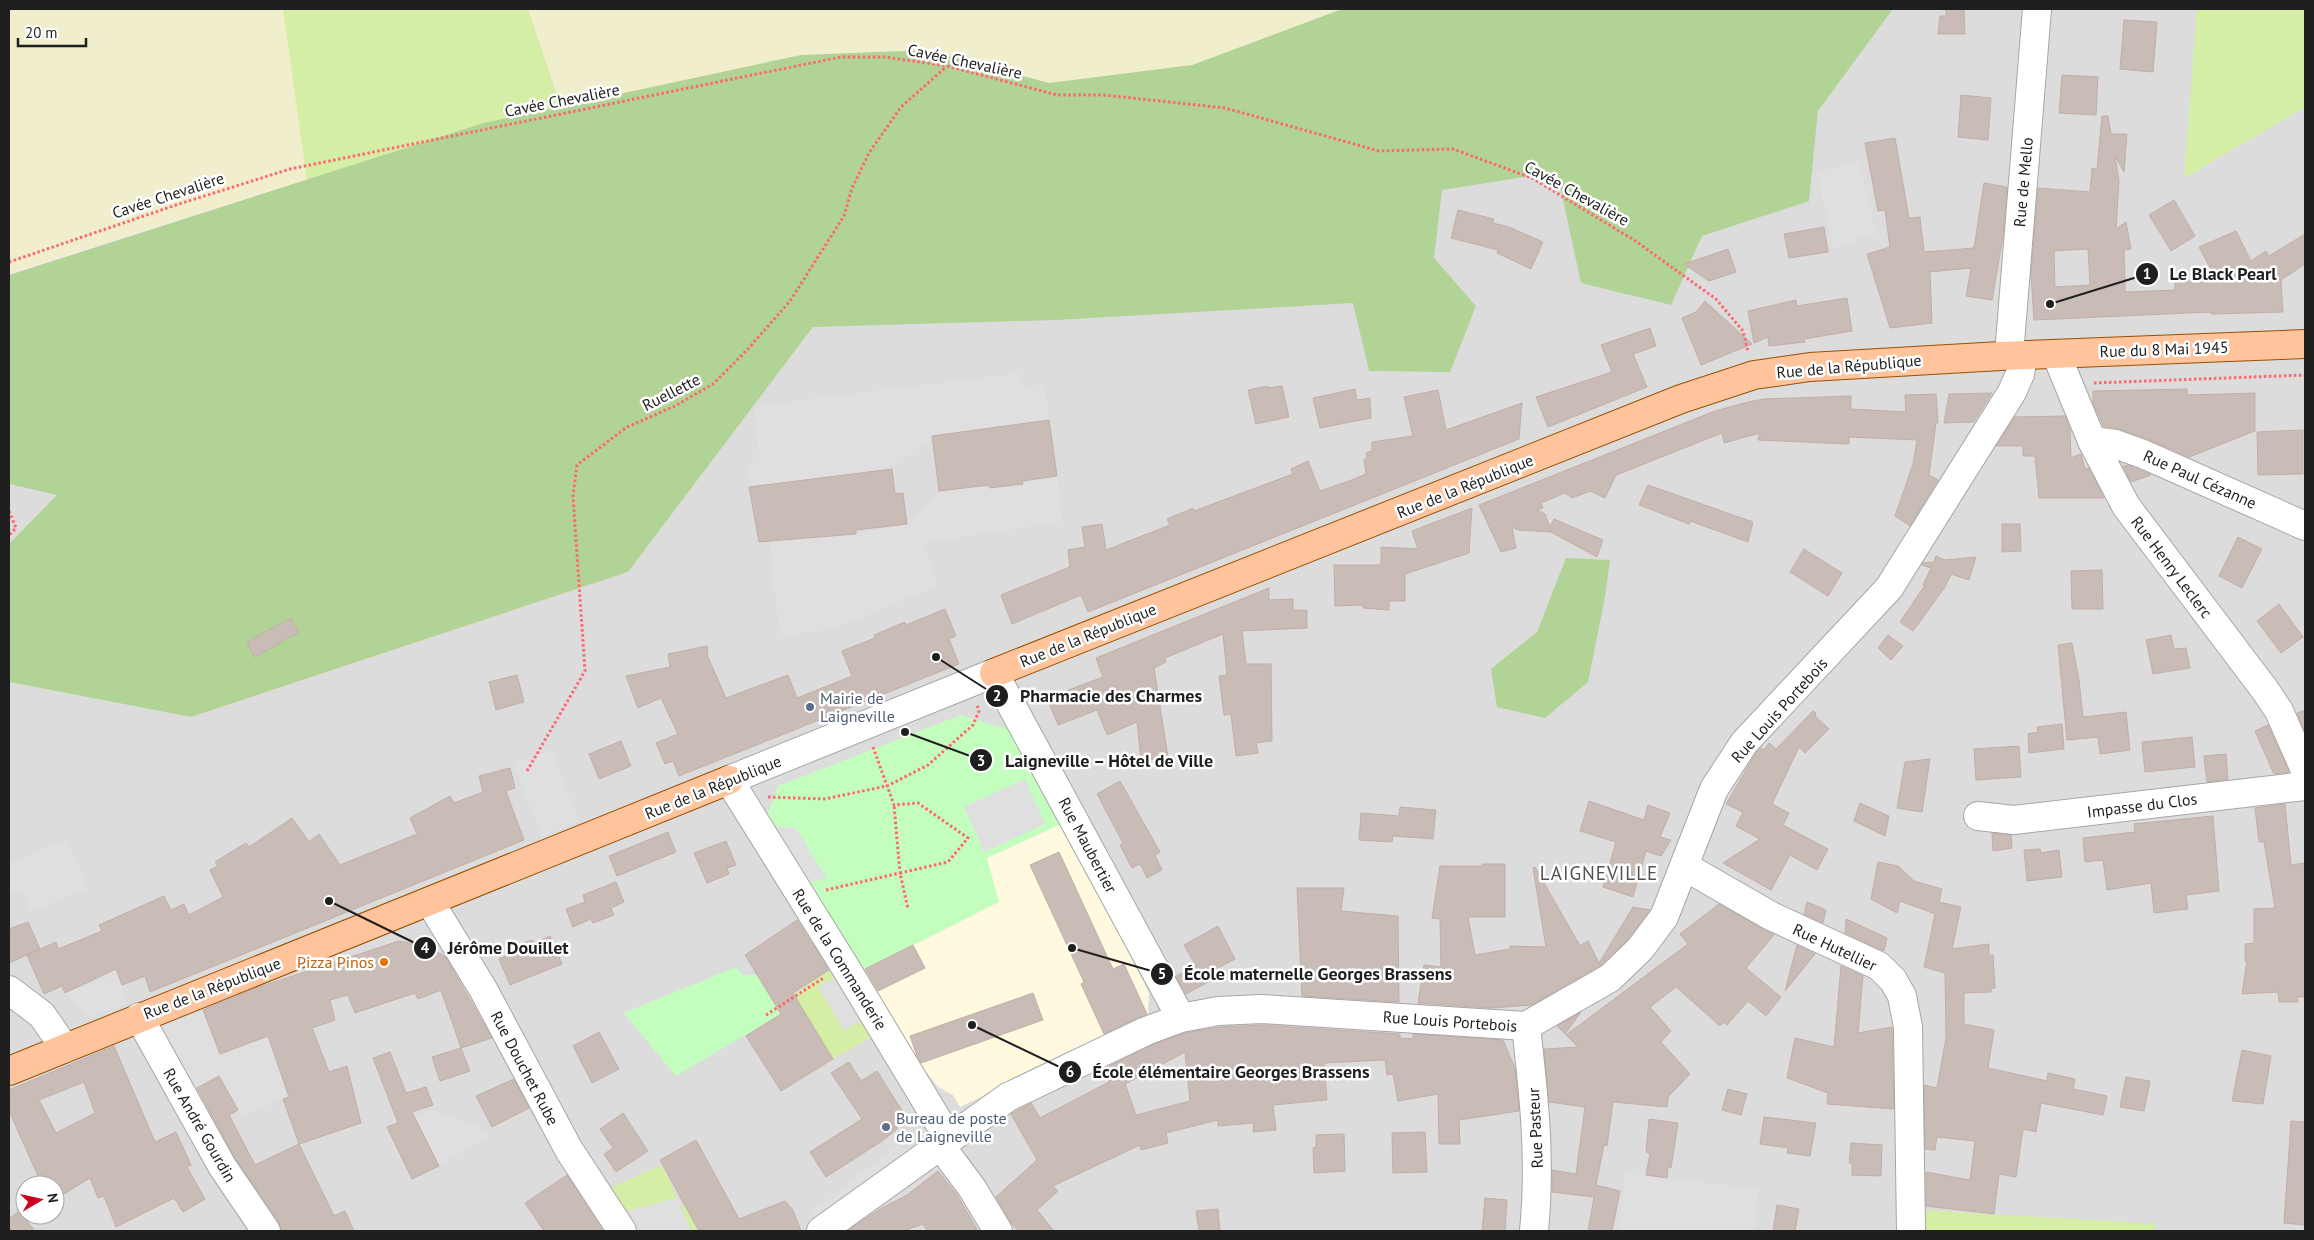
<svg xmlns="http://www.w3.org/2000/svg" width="2314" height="1240" viewBox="0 0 2314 1240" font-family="'PT Sans',sans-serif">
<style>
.residential{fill:#dddcdc;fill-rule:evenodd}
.education{fill:#fffadf}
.farmland{fill:#f1eece}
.grass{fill:#d5eea6}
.forest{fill:#b1d396}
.park{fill:#c3febe}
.parking{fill:#dfdfdf}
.building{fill:#c9bcb7;stroke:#c3aea5;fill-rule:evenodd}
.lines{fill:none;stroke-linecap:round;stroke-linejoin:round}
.minor-casing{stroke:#a6a6a6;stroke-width:30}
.major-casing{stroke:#9a4f00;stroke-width:30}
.path{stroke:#ff676e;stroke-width:3;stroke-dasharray:2.5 2.5;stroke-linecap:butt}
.minor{stroke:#fff;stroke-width:28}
.major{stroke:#ffc49b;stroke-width:28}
.service-dot{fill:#5c6f8a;stroke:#fff;stroke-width:2}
.food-dot{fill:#e8710a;stroke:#fff;stroke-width:2}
.labels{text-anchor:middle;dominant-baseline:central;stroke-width:5;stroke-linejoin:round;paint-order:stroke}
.street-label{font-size:16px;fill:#1f1f1f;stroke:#fff}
.service-label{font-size:16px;fill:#4e5e75;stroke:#fff;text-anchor:start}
.food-label{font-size:16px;fill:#c56008;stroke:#fff;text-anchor:end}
.quarter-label{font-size:19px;letter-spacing:1px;fill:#525252;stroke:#fff}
.leader{fill:none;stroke:#1f1f1f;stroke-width:2}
.callout-dot{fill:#1f1f1f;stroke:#fff;stroke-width:2}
.mark-label{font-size:15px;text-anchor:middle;font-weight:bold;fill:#fff}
.callout-label{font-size:18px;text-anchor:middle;font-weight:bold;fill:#1f1f1f;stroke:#fff;stroke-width:5;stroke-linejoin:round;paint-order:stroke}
</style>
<rect width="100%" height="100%" fill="#f0eae4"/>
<path class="residential" d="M1893,9H2305V1231H9V682L191,717L628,572L813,327L1560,146L1808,201L1818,111ZM25,1185H55V1215H25Z
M9,484L58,495L9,544Z"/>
<path class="education" d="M1063,823L1149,993L1148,1016L960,1107L953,1095L938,1087L920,1064L862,971L878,962L987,858Z"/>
<path class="farmland" d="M9,9H1342L1192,65L1049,83L929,50L801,55L593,100L265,193L9,273Z"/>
<path class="grass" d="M283,9H528L563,113L307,181Z
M2197,9H2305V107L2184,178Z
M830,970L835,977L818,987L845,1031L861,1020L871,1037L833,1059L793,995Z
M662,1165L677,1198L624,1212L608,1189Z
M684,1204L699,1231H691L681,1207Z
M1922,1210L2155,1224V1231H1922Z"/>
<path class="forest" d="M1342,9H1893L1818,111L1809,201L1702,236L1671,305L1581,283L1557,172L1442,190L1434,258L1476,306L1450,372L1369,371L1353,303L1056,320L813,327L628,572L191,717L9,682V544L57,495L9,484V275L484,123L801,55L929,50L1049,83L1192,65Z
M1566,558L1610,560L1605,597L1588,682L1545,718L1497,707L1491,669L1537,632Z"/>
<path class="park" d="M961,715L1010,730L1063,823L987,858L999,902L862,971L767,816L778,786Z
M736,967L743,975H757L799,1003L676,1076L624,1013Z"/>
<path class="parking" d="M1859,162L1876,234L1857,239L1854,245L1833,248L1817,172Z
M1020,373L1023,386L1045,385L1049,420L932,436L892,469L749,487L748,465L760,462L753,406Z
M1057,476L1063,521L922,544L939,585L833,629L780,636L769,541L856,534L907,524L939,491L1023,484Z
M552,749L579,822L541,836L514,763Z
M1025,779L1045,824L984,852L964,807Z
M773,826L796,828L827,879L808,882Z
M68,839L87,889L31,911L23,890L9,895V863Z
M118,974L127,1003L89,1017L65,993Z
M835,977L861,1020L845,1031L818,987Z
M202,1010L220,1054L248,1043L269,1039L289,1097L241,1116L219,1076L189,1092L160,1026Z
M437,1110L441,1116L466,1121L492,1134L439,1166L415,1117Z
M898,1145L914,1154L823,1221L812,1211Z
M1624,1173L1759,1189L1754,1231H1620Z
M677,1198L691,1231H635L624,1212Z"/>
<path class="building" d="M1946,9H1964L1965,34H1938L1940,16H1946Z
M2124,20L2157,22L2153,72L2120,69Z
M2062,75L2098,77L2096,115L2059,113Z
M1961,95L1991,98L1988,140L1958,137Z
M2102,116H2108L2111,134H2127L2124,172L2115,156L2119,181L2116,229L2126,222L2131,249L2124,250L2125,280L2122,282H2125V292L2175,290V281H2217L2199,247L2236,231L2251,261L2266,251L2269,256L2305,234V264L2281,280L2283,312L2211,314V312L2034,320L2031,274L2038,188L2090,192L2092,168L2097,169ZM2088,249L2090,285L2055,287L2054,251Z
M1895,138L1909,218L1920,217L1924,252L1974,248L1984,183L2007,187L2003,237L1992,300L1966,296L1971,268L1930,272L1932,323L1890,328L1867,254L1890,247L1885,210L1878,211L1865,143Z
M2174,200L2195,236L2171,251L2149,215Z
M1458,210L1494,219L1493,223L1509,227L1543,242L1531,269L1497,253L1498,250L1451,238Z
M1824,227L1828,252L1789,258L1784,234Z
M1728,249L1736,272L1709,281L1684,264Z
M1847,298L1852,331L1804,339L1805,342L1769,346L1768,337L1754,343L1748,311L1796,300L1797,306Z
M1705,301L1752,344L1701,365L1682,318L1696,312Z
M1650,328L1656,346L1633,354L1647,387L1548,427L1536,397L1612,372L1601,345Z
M1268,386V388L1282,386L1289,417L1256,424L1248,390Z
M1355,389L1357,400L1370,398L1371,418L1320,428L1313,398Z
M2187,389V395L2255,393V431L2189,457L2148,439L2120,429L2104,427L2093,403V391Z
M1438,390L1446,430L1522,403L1519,439L1088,612L1081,595L1012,624L1001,595L1070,567L1068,550L1085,547L1082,527L1102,524L1106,550L1170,525L1167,519L1193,508L1194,511L1293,474L1291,469L1308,461L1320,491L1349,481L1366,474L1364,459H1367L1366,453L1372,451V442L1413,436L1404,397Z
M1992,393L1974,422L1944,423L1949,394Z
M1936,394L1938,423H1936L1929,475L1938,480L1910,526L1895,516L1913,464L1917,440L1849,437V444L1758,440L1760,433L1724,443L1722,433L1616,475L1605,498L1590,491L1572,498L1565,493L1541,503L1543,508L1537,510L1545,514L1550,527L1554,519L1603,540L1597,557L1551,532L1518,530L1512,527L1516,548L1501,552L1479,505L1715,411L1748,402L1764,399L1851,396V409L1906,412L1905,395Z
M2065,416L2070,430L2071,458L2081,454L2085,469L2089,468L2104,498H2039L2035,456H2023V446H1996L2015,417Z
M1049,420L1057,476L1022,481L1023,484L990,488L989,485L939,491L932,436Z
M2303,430V474L2258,475L2257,432Z
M2129,465L2137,469L2151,475L2131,482L2123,466Z
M892,469L895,494L903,493L907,524L856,530V534L759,542L749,487Z
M1648,485L1753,522L1748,542L1690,521L1689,524L1639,505Z
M1472,508L1469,553L1405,574V601H1389V610L1363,608V605L1335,606L1334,565H1381V547L1418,549L1412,531Z
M2002,524H2020L2021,551L2002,552Z
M2238,537L2262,549L2242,588L2219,576Z
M1804,549L1842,573L1828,596L1790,572Z
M1936,556L1945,560L1976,557L1969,580L1951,574L1945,587L1913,631L1900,622L1925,585H1923L1931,568L1922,565L1923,563L1934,562Z
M2102,570L2103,609H2072L2071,571Z
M1269,588V600L1293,599V610H1307V628L1242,631L1246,664H1271L1272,741L1256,743L1258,753L1236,756L1231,714L1224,715L1219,676L1227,675L1223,634L1165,658L1166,662L1154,668L1168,757L1141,761L1137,722L1107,735L1097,710L1058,725L1047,698L1103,677L1096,658Z
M2279,604L2303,637L2281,653L2257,621Z
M945,609L956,636L949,639L959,664L679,776L673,761L665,764L656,743L678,734L661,698L638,708L626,676L670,667L668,654L707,646L708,657L726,698L788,675L797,698L852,676L842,651L875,638L874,635L905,622L906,625Z
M291,618L299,632L255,657L247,642Z
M1888,635L1903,646L1891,660L1878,648Z
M2171,635L2174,649L2186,648L2190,668L2153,674L2146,640Z
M2072,643L2079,680L2083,717L2126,712L2130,750L2100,754L2098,737L2067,740L2058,645Z
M517,675L524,702L496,710L489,682Z
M2305,710V732L2297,713Z
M1813,711L1816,713L1815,716L1829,729L1805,753L1799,747L1772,804L1789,813L1783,825L1828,849L1817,870L1790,855L1771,890L1723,863L1760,839L1736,826L1743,812L1726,804L1756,753L1761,748L1764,750L1769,743L1776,749Z
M2062,724L2064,749L2029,753L2028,734L2038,732L2037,727Z
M2268,725L2289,772L2274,774L2255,731Z
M2192,737L2195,767L2145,772L2142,742Z
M621,741L631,766L599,779L589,754Z
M2019,746L2021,777L1976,780L1974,749Z
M2226,754L2228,779L2207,782L2204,756Z
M1930,759L1922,812L1897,808L1905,762Z
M510,768L515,788L506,791L524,840L150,992L145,976L122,985L116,969L65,993L62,986L44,994L27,955L56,942L58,949L102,931L99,925L164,896L171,910L184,904L189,915L223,897L210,870L218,866L215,862L246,843L249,847L292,818L309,842L319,834L340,865L417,834L410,818L450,796L454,803L483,792L479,776Z
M1120,781L1160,852L1155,855L1162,870L1147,878L1140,864L1132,868L1120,845L1123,843L1097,794Z
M1589,801L1644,820L1648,805L1670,813L1660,837L1671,840L1661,856L1646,851L1633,897L1603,887L1616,842L1580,831Z
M1860,803L1889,816L1885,836L1854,821Z
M2285,804L2291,865L2305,863V997H2297L2298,1002H2279L2278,992L2242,994L2247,961H2245V944L2254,943V909L2275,908L2264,842H2259L2255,808Z
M1400,807L1436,810L1433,839L1393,836L1392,842L1359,840L1361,813L1399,816Z
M2213,816L2219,891L2186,895L2188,909L2154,913L2151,883L2107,890L2103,860L2085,862L2083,838L2135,832L2134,824Z
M668,832L676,852L617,876L609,856Z
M1992,833L2011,835L2012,848L1993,851Z
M726,841L736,865L727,868L729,874L707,883L694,853Z
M2040,849L2041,853L2059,850L2062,877L2027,881L2024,850Z
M1059,852L1113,969L1124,964L1147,1014L1104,1034L1081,984L1084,982L1030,865Z
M1878,862L1898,866L1914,881L1942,889L1939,902L1961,907L1952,949L1989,944V955H1993L1995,988L1991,989V992L1964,993V1024L1994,1030L1988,1068L2047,1081L2048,1073L2075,1079L2073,1089L2107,1096L2103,1115L2041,1103L2036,1132L2023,1129L2016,1177L1999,1174L1994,1214L1926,1206V1172L1970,1180L1975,1141L1937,1137L1935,1150L1925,1149L1924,1085L1937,1088L1946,1038L1945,973L1924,967L1935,914L1900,901L1897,913L1871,899Z
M1482,864H1505V917H1468L1475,955L1510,949V946L1546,947L1533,868L1535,867L1580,946L1588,941L1599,963L1633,907L1650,910L1628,939L1601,965L1531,1005L1491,1008L1418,1003L1424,965L1441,967L1440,919L1432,918L1440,866H1482Z
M616,882L624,902L611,908L614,915L593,923L591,919L573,927L566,909L585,902L583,895Z
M1297,888H1344L1341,911L1398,916L1399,1002L1302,996Z
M1807,902L1826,910L1823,923L1804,914Z
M1719,904L1774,935L1746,968L1781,997L1766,1016L1748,1001L1727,1025L1724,1022L1720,1026L1676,987L1650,1007L1671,1031L1661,1042L1690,1074L1668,1097L1667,1107L1613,1102L1607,1146L1604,1145L1596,1185L1620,1191L1612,1231H1588L1594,1197L1552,1192V1170L1576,1174L1585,1107L1549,1102L1544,1049L1578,1047L1566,1035L1688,944L1680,934Z
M1846,919L1887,938L1884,951L1845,933Z
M797,920L829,970L793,993L833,1059L781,1091L746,1036L781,1014L745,955Z
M28,922L40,949L9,963V929Z
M1218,926L1235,959L1208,973L1212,980L1186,994L1176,976L1196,966L1184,945Z
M550,936L562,964L510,985L499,959L512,953L511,951L517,948L516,946L532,940L534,943Z
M399,941L428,947L445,956L492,1038L461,1048L441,990L418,999L415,993L355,1013L348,995L330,1000L335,1020L312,1028L329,1072L347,1066L361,1123L299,1144L283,1099L289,1097L268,1036L220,1054L203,1010L250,990Z
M913,945L925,968L878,991L865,969Z
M1797,945L1815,954L1785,991Z
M1841,966L1863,976L1858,1033L1892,1027L1894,1109L1827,1104L1828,1093L1787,1078L1795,1038L1834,1047Z
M1033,993L1043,1020L921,1063L917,1056L910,1036Z
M1581,1012L1565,1034L1557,1026Z
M1262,1025L1400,1034V1038L1413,1039V1034L1503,1040L1515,1068L1519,1111L1459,1120L1460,1144H1439L1438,1094L1398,1101L1393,1074L1387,1075L1385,1060L1324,1063L1327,1100L1273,1105L1276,1130L1253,1132L1254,1123L1218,1126V1120L1166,1133L1168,1143L1141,1150L1140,1145L1053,1186L1058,1191L1037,1210L1054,1231H1018L1012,1224L996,1197L1037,1160L1011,1114L1031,1103L1040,1118L1109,1082L1103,1069L1152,1045L1185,1033L1220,1027ZM1185,1052L1190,1101L1136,1115L1125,1084Z
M599,1032L619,1069L592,1083L573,1046Z
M114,1046L155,1142L176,1132L191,1165L187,1167L205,1199L183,1212L174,1198L116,1227L104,1196L98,1198L90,1178L59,1197L55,1185H42L9,1111V1090ZM84,1082L95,1113L56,1133L39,1100Z
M461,1048L470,1071L440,1081L432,1057Z
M2242,1050L2271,1056L2263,1104L2232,1101Z
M390,1052L406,1093L426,1087L433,1105L412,1112L439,1166L412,1179L387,1127L398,1123L373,1058Z
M849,1062L861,1081L877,1071L906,1117L899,1121L896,1130L882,1141L826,1177L810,1152L862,1119L831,1073Z
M219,1076L238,1110L229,1115L255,1165L299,1144L334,1216L345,1211L354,1231H281L279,1222L235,1158L197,1088Z
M2126,1077L2150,1081L2144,1111L2120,1107Z
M514,1079L529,1108L492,1127L476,1096Z
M1728,1089L1747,1094L1741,1115L1722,1110Z
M623,1113L648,1151L616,1172L604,1154L613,1148L600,1129Z
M1764,1117L1816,1123L1810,1156L1787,1153L1788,1148L1760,1144Z
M1649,1119L1678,1123L1671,1168L1668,1167L1667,1178L1646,1175L1650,1153L1646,1152Z
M2291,1121L2305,1122V1225L2284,1223Z
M1425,1132L1427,1172L1393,1173L1392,1133Z
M1344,1134L1345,1171L1314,1173L1313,1148L1316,1147V1135Z
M696,1140L739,1219L785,1201L793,1210L801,1231H699L660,1160Z
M1851,1143L1882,1145L1881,1176L1852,1175V1163H1849Z
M938,1171L957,1195L978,1231H927L923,1224L904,1231H847L880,1209L907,1195Z
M567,1175L603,1231H544L525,1203Z
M1485,1198L1507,1200L1505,1231H1482Z
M1777,1205L1799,1209L1795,1231H1773Z
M1218,1209L1220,1231H1199L1196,1211Z
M19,1211L35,1231H9V1219Z"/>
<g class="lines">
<g class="minor-casing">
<path id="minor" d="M2056,354L2092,441L2126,506L2265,690L2279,711L2305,770
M2009,355L2037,9
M2092,441L2115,444L2143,454L2305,526
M1978,816L2014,820L2305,786
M1684,866L1771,916L1879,966L1893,980L1902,996L1908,1027L1911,1231
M430,902L483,989L569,1150L622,1231
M9,990L42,1015L64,1047
M139,1017L222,1166L266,1231
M1526,1026C1534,1097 1541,1159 1534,1231
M949,1139L844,965L729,780L994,673L1181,1018
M940,1145L972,1188L998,1231
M821,1231L1008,1097L1146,1031L1181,1018L1218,1011L1262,1009L1526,1026L1610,978L1640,949L1664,917L1714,789L1744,743L1889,588L2012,392L2020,374L2023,355"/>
</g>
<g class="major-casing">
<path id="major" d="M994,673L1681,399L1754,375L1810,367L2001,356L2305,344
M9,1071L729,780"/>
</g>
<path class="path" d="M9,262L179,204L290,169L841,57H885L947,66L1057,95H1104L1225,108L1379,151L1453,149L1532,178L1634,240L1716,299L1743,331L1748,352
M2094,383L2305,375
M9,511L16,528L9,535
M873,747L894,805L918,803L968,838L948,862L900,873L908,909
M527,771L585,671L573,496L577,465L627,427L675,406L713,384L748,349L790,301L844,216L852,188L869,153L901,107L946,67
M768,797L824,799L887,786L928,765L973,725L979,711L977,705
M826,890L900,873L894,805
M766,1015L825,977"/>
<use href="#minor" class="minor"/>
<use href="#major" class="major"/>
</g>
<g class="service-dot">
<circle cx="810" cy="707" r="5"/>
<circle cx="886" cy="1127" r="5"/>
</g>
<circle class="food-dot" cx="384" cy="962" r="5"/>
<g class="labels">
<g class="street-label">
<text transform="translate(965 61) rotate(12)">Cavée Chevalière</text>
<text transform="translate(562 100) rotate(-11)">Cavée Chevalière</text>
<text transform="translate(2023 182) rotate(-85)">Rue de Mello</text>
<text transform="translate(1577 193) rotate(29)">Cavée Chevalière</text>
<text transform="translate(168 195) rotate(-18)">Cavée Chevalière</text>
<text transform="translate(2164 349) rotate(-2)">Rue du 8 Mai 1945</text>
<text transform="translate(1849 366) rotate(-5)">Rue de la République</text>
<text transform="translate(671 392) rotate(-27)">Ruellette</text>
<text transform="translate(2200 479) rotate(24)">Rue Paul Cézanne</text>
<text transform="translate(1465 486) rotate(-22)">Rue de la République</text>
<text transform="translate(2172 567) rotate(53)">Rue Henry Leclerc</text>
<text transform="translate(1088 635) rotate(-22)">Rue de la République</text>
<text transform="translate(1779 710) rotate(-48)">Rue Louis Portebois</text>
<text transform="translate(713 787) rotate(-22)">Rue de la République</text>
<text transform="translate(2142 805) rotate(-7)">Impasse du Clos</text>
<text transform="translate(1088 845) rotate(62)">Rue Maubertier</text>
<text transform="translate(1835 947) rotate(25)">Rue Hutellier</text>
<text transform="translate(840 959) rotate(58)">Rue de la Commanderie</text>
<text transform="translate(212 988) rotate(-21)">Rue de la République</text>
<text transform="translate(1450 1021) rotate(4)">Rue Louis Portebois</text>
<text transform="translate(525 1068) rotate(62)">Rue Douchet Rube</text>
<text transform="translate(200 1125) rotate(60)">Rue André Gourdin</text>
<text transform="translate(1535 1128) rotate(-93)">Rue Pasteur</text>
</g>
<g class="service-label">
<text x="820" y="698">Mairie de<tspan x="820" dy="18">Laigneville</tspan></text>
<text x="896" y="1118">Bureau de poste<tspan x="896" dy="18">de Laigneville</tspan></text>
</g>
<g class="food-label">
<text x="374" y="962">Pizza Pinos</text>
</g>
<g class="quarter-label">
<text x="1599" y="873">LAIGNEVILLE</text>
</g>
</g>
<path class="leader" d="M2050 304L2147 274M936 657L997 696M905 732L981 760M329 901L425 948M1072 948L1162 974M972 1025L1070 1072"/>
<g class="callout-dot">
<circle cx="2050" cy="304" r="5"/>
<circle cx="936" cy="657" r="5"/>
<circle cx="905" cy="732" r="5"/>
<circle cx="329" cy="901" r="5"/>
<circle cx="1072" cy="948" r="5"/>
<circle cx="972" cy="1025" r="5"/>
<circle cx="2147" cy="274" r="12"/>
<circle cx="997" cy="696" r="12"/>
<circle cx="981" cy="760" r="12"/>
<circle cx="425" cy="948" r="12"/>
<circle cx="1162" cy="974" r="12"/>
<circle cx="1070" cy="1072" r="12"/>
</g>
<g class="mark-label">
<text x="2147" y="279">1</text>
<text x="997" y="701">2</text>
<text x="981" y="766">3</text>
<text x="425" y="953">4</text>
<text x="1162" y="979">5</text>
<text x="1070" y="1077">6</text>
</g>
<g class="callout-label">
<text x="2223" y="280">Le Black Pearl</text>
<text x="1111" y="702">Pharmacie des Charmes</text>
<text x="1109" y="767">Laigneville – Hôtel de Ville</text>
<text x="508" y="954">Jérôme Douillet</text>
<text x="1318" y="980">École maternelle Georges Brassens</text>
<text x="1231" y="1078">École élémentaire Georges Brassens</text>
</g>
<rect width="2314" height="1240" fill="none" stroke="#1f1f1f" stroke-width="20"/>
<g transform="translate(40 1200) rotate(81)"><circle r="24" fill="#ffffff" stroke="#a5a5a5"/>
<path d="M0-4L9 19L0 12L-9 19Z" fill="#ce001f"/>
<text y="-8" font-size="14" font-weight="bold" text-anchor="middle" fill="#1f1f1f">N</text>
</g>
<path d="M18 38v8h68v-8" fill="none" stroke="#1f1f1f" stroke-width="2.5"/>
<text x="25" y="38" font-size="15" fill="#1f1f1f" stroke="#ffffff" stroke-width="4" paint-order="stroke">20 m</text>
</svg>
